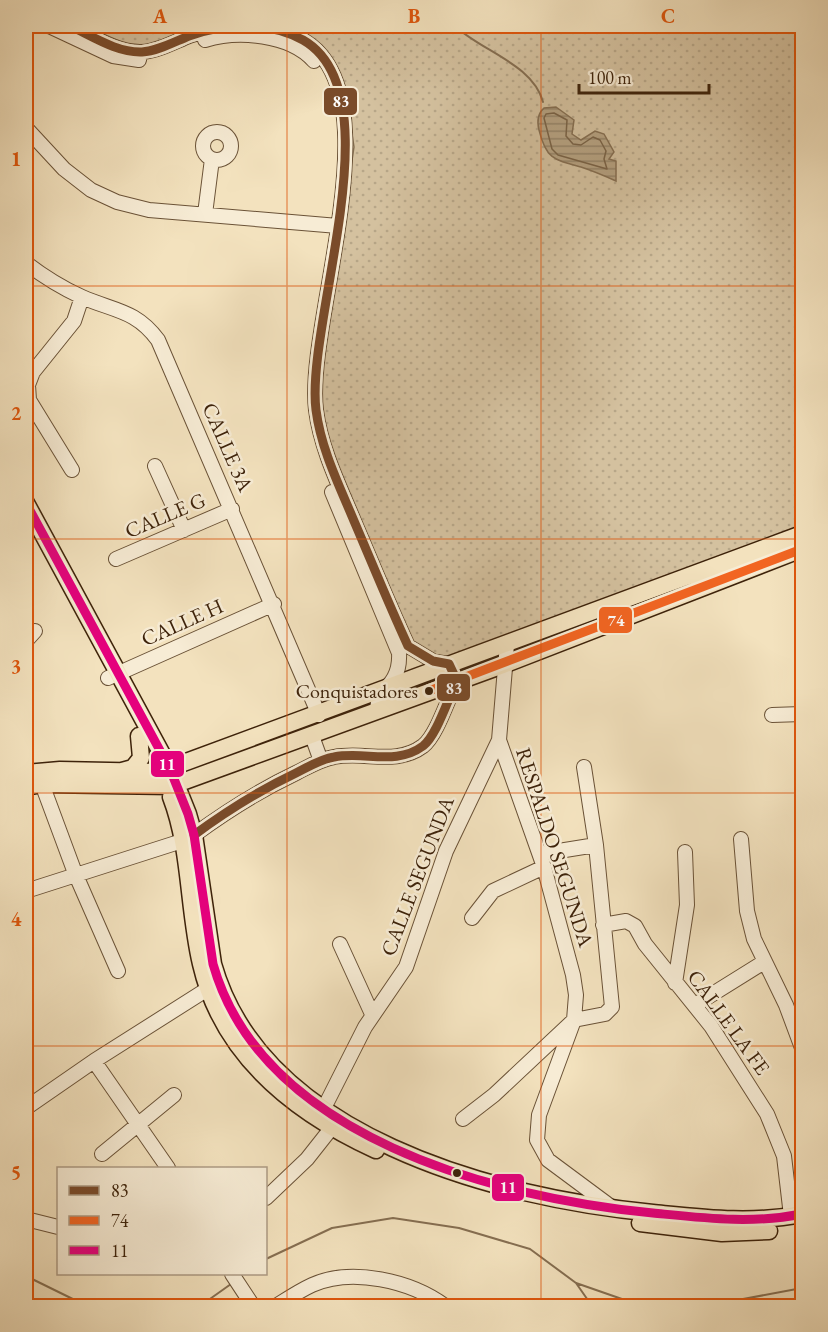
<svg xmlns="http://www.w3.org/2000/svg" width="828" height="1332" viewBox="0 0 828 1332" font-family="'EB Garamond',serif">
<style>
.garden{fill:url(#garden-dots);stroke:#887254;stroke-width:1.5}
.water{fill:url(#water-rules);stroke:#856e51;stroke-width:1.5}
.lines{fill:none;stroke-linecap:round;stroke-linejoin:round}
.shore{stroke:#796246;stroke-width:1.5}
.stream{stroke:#856e51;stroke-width:2}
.minor-casing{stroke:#6a5237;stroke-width:16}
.major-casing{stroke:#3d220a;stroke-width:19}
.minor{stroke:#f7ecd5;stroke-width:14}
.major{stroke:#f3e2be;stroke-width:16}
.bus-1-casing{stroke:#f7ecd5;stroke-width:14}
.bus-2-casing{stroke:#f7ecd5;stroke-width:14}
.bus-3-casing{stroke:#f7ecd5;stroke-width:14}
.bus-1{stroke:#7a4b2a;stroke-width:9}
.bus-2{stroke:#f26522;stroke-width:9}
.bus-3{stroke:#e5007d;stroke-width:9}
.grid{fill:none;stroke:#df560c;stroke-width:1.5;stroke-opacity:0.55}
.bus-dot{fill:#3d220a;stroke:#f7ecd5;stroke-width:2}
.labels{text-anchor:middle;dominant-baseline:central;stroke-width:5;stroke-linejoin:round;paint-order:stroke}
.bus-label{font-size:20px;fill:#3d220a;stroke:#f7ecd5;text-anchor:end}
.street-label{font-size:21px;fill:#3d220a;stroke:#f7ecd5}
.line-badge{stroke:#f7ecd5;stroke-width:2}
.badge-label{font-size:16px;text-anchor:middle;font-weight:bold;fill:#fff}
.neatline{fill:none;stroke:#df560c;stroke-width:2}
.grid-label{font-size:20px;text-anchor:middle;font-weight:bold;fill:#df560c}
</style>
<defs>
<pattern id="garden-dots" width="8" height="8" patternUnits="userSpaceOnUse" patternTransform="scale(1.5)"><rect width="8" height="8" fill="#d4c19f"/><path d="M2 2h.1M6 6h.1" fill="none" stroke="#b7a688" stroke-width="1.8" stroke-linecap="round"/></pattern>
<pattern id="water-rules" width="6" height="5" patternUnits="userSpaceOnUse" patternTransform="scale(1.5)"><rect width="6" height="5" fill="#b5a181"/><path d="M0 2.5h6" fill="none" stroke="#948368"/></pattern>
</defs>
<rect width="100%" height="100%" fill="#f3e2be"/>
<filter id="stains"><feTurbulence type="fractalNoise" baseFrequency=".00333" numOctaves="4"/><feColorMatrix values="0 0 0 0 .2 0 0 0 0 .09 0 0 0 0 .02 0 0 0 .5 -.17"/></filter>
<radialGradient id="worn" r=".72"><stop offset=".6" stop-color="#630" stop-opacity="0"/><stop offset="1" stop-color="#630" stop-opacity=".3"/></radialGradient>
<path class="garden" d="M85,26H211L153,45H128Z
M284,26H802V529L451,660L433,657L411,644L326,439L319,372L354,147L345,90L324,48Z"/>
<path class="water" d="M556,107L574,120L572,134L581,140L595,131L604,134L614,152L609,159L616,161V181C605,176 593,171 581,167C554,160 546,159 539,130C537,122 537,114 544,108Z"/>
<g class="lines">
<path class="shore" d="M554,113L567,120L566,136L573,144L581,145L593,137L600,140L606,151L604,159L607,169L558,155L552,149L544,118L546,114Z"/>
<path class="stream" d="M455,26C481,51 533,64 543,102
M266,1259L332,1228L393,1218L459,1228L530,1249L576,1283L642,1306
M26,1276L87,1306
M576,1283L592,1306
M200,1306L231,1284
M706,1306L802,1288"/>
<g class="minor-casing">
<path id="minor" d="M49,26L113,56L139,60
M70,26C92,36 117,53 142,52C158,51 174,42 189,36C225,23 268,21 303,40C396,93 305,323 316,410C321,449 339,485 354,521C372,563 389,605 408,646L433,661L449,664L457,681C448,698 437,735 423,746C396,766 365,751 334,757C321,759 308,767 296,773C258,791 228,810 194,835
M205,40C238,30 290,34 314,61
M26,128L64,169L91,190L117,202L149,210L338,226
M203 146a14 14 0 1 1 28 0a14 14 0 1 1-28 0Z
M205,214L212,159
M26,263C43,276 62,288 82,297C114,311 136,310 158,340L319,715
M155,466L184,530
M72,470L29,400L28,385L33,372L74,321L82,297
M332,492L399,653C400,670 394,684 379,693L377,711
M116,559L232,509
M26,641L35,631
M108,678L274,604
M772,715L802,714
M312,736L321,761
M499,740L544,867L573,975L576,995L574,1020L539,1115L537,1140L548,1160L614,1209
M42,784L75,873L118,971
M741,839L747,911L754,939L786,1005L802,1048
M540,854L596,845
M26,891L182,841
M472,918L493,891L544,867
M603,925L626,921L635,926L645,944L711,1026L767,1114L784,1156L791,1216
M340,944L372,1014
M675,983L687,905L685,852
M695,1005L764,962
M94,1061L168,1168
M26,1108L94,1061L217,983
M324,1108L365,1027L406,967L446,851L499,740L507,644
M463,1119L494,1095L574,1020L605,1014L612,1007L596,845L584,767
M102,1154L174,1095
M266,1198L307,1159L337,1121
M26,1219L58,1227
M232,1274L253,1306
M276,1306C287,1299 299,1291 312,1285C352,1267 411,1281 445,1306"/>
</g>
<g class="major-casing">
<path id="major" d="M26,503L170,769L188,814L194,835L213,964C262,1137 496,1198 653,1213C704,1218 752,1224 802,1214
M122,771L133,768L141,758L139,736
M26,773L60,770L159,772L802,534
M26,787L42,784L171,786L503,665L802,549
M171,797C191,849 188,909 201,964C222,1055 295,1113 376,1150
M640,1223L722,1233L769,1231"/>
</g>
<use href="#minor" class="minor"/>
<use href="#major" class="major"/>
<g class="bus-1-casing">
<path id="bus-1" d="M70,26C92,36 117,53 142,52C158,51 174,42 189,36C225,23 268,21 303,40C396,93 305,323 316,410C321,449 339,485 354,521C372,563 389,605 408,646L433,661L449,664L457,681C448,698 437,735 423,746C396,766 365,751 334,757C321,759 308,767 296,773C258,791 228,810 194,835"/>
</g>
<g class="bus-2-casing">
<path id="bus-2" d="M429,691L802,549"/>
</g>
<g class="bus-3-casing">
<path id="bus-3" d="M26,503L170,769L188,814L194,835L213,964C262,1137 496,1198 653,1213C704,1218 752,1224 802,1214"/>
</g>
<use href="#bus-1" class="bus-1"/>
<use href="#bus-2" class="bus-2"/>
<use href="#bus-3" class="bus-3"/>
</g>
<path class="grid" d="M287,26V1306M541,26V1306M26,286H802M26,539H802M26,793H802M26,1046H802"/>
<g class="bus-dot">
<circle cx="429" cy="691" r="5"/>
<circle cx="457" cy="1173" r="5"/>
</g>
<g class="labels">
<g class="bus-label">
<text x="418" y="691">Conquistadores</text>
</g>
<g class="street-label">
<text transform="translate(228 447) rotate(66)">CALLE 3A</text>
<text transform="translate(165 515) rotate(-23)">CALLE G</text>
<text transform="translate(182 622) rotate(-24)">CALLE H</text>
<text transform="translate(555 847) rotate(72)">RESPALDO SEGUNDA</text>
<text transform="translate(417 876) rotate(-69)">CALLE SEGUNDA</text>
<text transform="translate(729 1022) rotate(54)">CALLE LA FE</text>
</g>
</g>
<g class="line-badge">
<rect x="323" y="87" width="35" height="29" rx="6" fill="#7a4b2a"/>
<rect x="598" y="606" width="35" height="28" rx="6" fill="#f26522"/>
<rect x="436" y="673" width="35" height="29" rx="6" fill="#7a4b2a"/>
<rect x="150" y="750" width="35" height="28" rx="6" fill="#e5007d"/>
<rect x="491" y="1173" width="34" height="29" rx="6" fill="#e5007d"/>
</g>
<g class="badge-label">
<text x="341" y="107">83</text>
<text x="616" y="626">74</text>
<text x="454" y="694">83</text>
<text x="167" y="770">11</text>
<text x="508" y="1193">11</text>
</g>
<rect width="828" height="1332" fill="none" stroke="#f3e2be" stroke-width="66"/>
<rect x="57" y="1167" width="210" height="108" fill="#f7ecd5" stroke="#ad9b84" stroke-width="1.5"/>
<rect x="69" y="1186" width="30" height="9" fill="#7a4b2a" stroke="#ad9b84" stroke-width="1.5"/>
<text x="111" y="1197" font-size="18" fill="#3d220a">83</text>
<rect x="69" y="1216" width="30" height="9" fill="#f26522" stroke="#ad9b84" stroke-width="1.5"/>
<text x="111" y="1227" font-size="18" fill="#3d220a">74</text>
<rect x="69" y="1246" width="30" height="9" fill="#e5007d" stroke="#ad9b84" stroke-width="1.5"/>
<text x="111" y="1257" font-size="18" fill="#3d220a">11</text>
<path d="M579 84v9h130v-9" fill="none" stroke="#3d220a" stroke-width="3"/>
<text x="588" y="84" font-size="18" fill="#3d220a" stroke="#f7ecd5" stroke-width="4.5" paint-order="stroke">100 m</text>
<rect x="33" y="33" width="762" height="1266" class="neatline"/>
<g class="grid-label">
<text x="160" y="23">A</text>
<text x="414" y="23">B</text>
<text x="668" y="23">C</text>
<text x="16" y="166">1</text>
<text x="16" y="420">2</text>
<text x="16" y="673">3</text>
<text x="16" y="926">4</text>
<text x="16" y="1179">5</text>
</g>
<rect width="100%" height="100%" filter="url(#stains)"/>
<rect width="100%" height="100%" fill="url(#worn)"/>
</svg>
